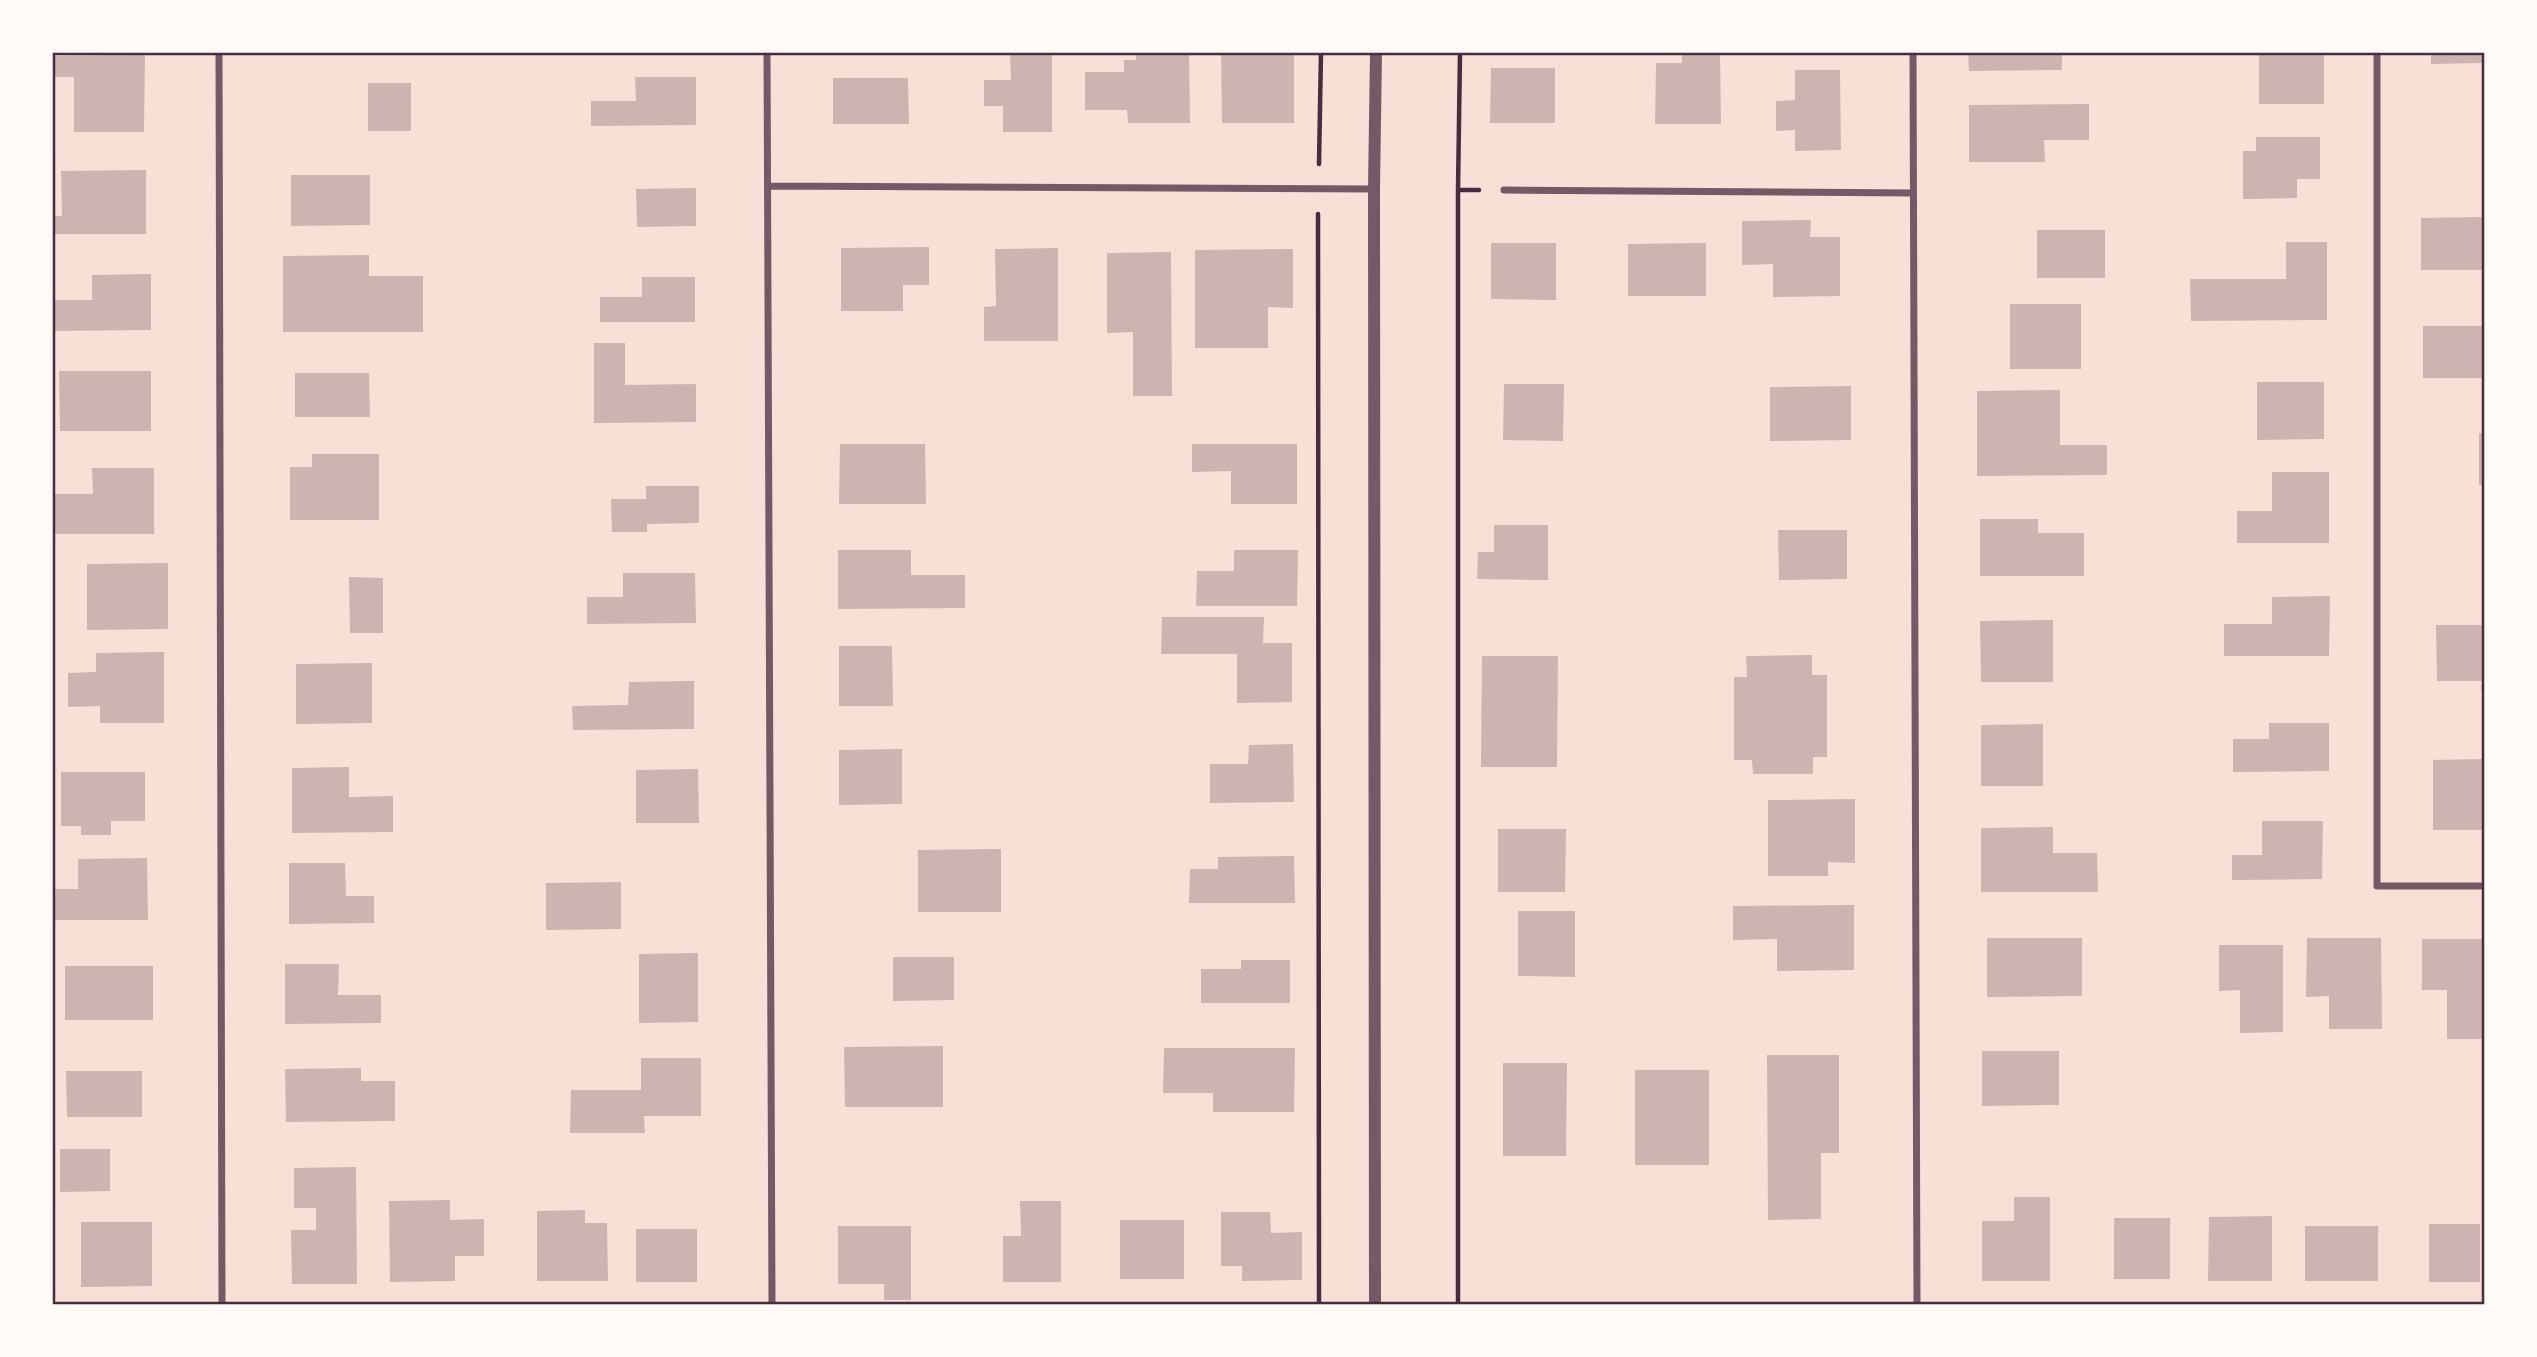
<svg xmlns="http://www.w3.org/2000/svg" width="2537" height="1357" viewBox="0 0 2537 1357" font-family="'DejaVu Sans',sans-serif">
<style>
.building{fill:#ccb4b1}
.lines{fill:none;stroke-linecap:round;stroke-linejoin:round}
.path{stroke:#4a2c40;stroke-width:4.5}
.minor{stroke:#755966;stroke-width:7}
.tertiary{stroke:#755966;stroke-width:12}
.neatline{fill:none;stroke:#4a2c40;stroke-width:2.5}
</style>
<rect width="100%" height="100%" fill="#f7e1d7"/>
<path class="building" d="M1136,52H1189L1190,123H1128L1127,110H1085V72H1124V60H1136Z
M1221,52H1294V123H1222Z
M1682,52H1720L1721,124H1655L1656,63H1682Z
M1968,52H2062V70L1969,71Z
M2259,52H2324V104H2259Z
M2431,52H2484V63L2431,64Z
M1052,54V132H1003V106H984V80H1011L1010,55Z
M145,55L144,132H74V77H52V56Z
M1491,68H1555V123H1490Z
M1795,70H1840L1841,150L1795,151V130L1776,131V101L1795,100Z
M635,77H696V125L591,126V101H636Z
M833,78H908L909,124H833Z
M368,83H411V131H368Z
M2089,104V140H2044L2045,162H1969V105Z
M2256,137H2320V179H2297V198L2243,199V151H2256Z
M146,170V234H52V216H62L61,171Z
M291,175H370V225L291,226Z
M696,188V226L637,227L636,189Z
M2484,217V270H2421V218Z
M1811,220L1810,237H1840V296L1773,297V264L1742,265V221Z
M2037,230H2105V278H2037Z
M2286,242H2327V320L2191,321L2190,279H2286Z
M1491,243H1556V300L1491,299Z
M1706,243V296H1628V244Z
M929,247V285H903V311H841V248Z
M1058,248V341H984V307L996,306L995,249Z
M1293,249V308L1268,307V348H1195V250Z
M1171,252L1172,396H1133V332L1107,333V253Z
M369,255V276H423V332H283V256Z
M151,274V330L52,331V300H92V275Z
M642,277H695V322H600V297H642Z
M2010,304H2081V369H2010Z
M2423,326H2484V378H2423Z
M594,343H625V385L696,384V422L594,423Z
M59,371H151V431H60Z
M295,373H369L370,417H295Z
M2257,382H2324V439L2257,440Z
M1504,384H1564L1563,441L1503,440Z
M1851,386V440L1770,441V387Z
M2060,390V445H2107V475L1977,476V391Z
M2479,433H2484V485H2479Z
M840,444H925L926,504H839Z
M1192,444H1297V504H1231V471L1192,472Z
M312,454H379V520H290V467H312Z
M92,468H154V534H52V494H93Z
M2272,472H2329V543H2237V511H2272Z
M646,486H699V523L647,524V532H612L611,499H646Z
M1980,519H2038V533H2084V576H1980Z
M1494,525H1548V580L1477,579L1478,552H1494Z
M1778,530H1847V579L1779,580Z
M838,550H911V575H965V608L838,609Z
M1234,550H1298L1297,606H1196L1197,571H1234Z
M168,563V629L87,630V564Z
M623,573H695L696,623L587,624V597H623Z
M349,577L383,578V633H350Z
M2330,596L2329,656H2224V624H2272V597Z
M1162,617H1264L1263,643H1292V702L1237,703V654H1161Z
M2053,620V682H1981L1980,621Z
M2436,625H2484V691H2481L2482,681H2437Z
M839,646H892L893,706H839Z
M164,652V723H100V706L68,707V673L96,672V653Z
M1812,655V675H1827V757H1813V774H1753L1752,760H1734V677H1747L1746,656Z
M1482,656H1558L1557,767H1481Z
M372,663V723L296,724V664Z
M694,681V729L573,730L572,706L628,705L629,682Z
M2269,723H2329V771L2233,772V739H2269Z
M2043,724V786H1981V725Z
M1293,744L1294,802L1210,803V764H1248L1249,745Z
M902,749V804L839,805V750Z
M2484,759V830H2433V760Z
M349,767V797L393,796V832L292,833V768Z
M698,769L699,823H636V770Z
M61,772H145V821H111V835H81V826H61Z
M1855,799V863L1828,862V876H1768V800Z
M2262,821H2323L2322,879L2232,880V855H2262Z
M2053,827V853H2097L2098,892H1981V828Z
M1498,829H1566L1565,892H1498Z
M1001,849V912H918V850Z
M1294,856L1295,903H1189L1190,869H1218V857Z
M147,858L148,920H52V889H78V859Z
M289,863H345L346,896H374V923L289,924Z
M621,882V929L546,930V883Z
M1854,905V970L1777,971V939L1733,940V906Z
M1518,911H1575V977L1518,976Z
M1987,938H2082V996L1987,997Z
M2307,938H2381L2382,1029H2329V996L2306,997Z
M2422,939H2484V1039H2447V990H2422Z
M2219,945H2283V1032L2240,1033V990L2219,991Z
M698,953V1022L639,1023V954Z
M893,957H954V1000L893,1001Z
M1241,960H1290V1003H1201V969H1241Z
M285,964H339L338,995H381V1023L285,1024Z
M65,966H153V1020H65Z
M943,1046V1107H845L844,1047Z
M1164,1048H1295L1294,1112H1213V1093H1163Z
M1982,1051H2059V1105L1982,1106Z
M1767,1055H1839V1153H1821V1219L1768,1220Z
M641,1058H701V1116H644L645,1133H570L571,1090H641Z
M1503,1063H1567L1566,1156H1503Z
M361,1068V1081H395V1121L286,1122L285,1069Z
M1635,1070H1709V1165H1635Z
M66,1071H142V1117H67Z
M60,1149H110V1191L60,1192Z
M356,1167L357,1284H292L291,1230H316V1208H294V1168Z
M2014,1197H2050V1281H1982V1221H2014Z
M450,1200V1220L484,1219V1256H455V1281L390,1282L389,1201Z
M1020,1201H1061V1282H1003V1236H1021Z
M585,1210V1223H607L608,1281H537V1211Z
M1221,1212H1270L1271,1233L1302,1232V1280L1242,1281V1266H1221Z
M2272,1216V1281H2208L2209,1217Z
M2114,1218H2170V1279H2114Z
M1120,1220H1184V1279H1120Z
M81,1222H152V1286L81,1287Z
M2429,1224H2480V1282H2429Z
M838,1226H911V1300H884V1284H838Z
M2305,1226H2378V1281H2305Z
M636,1229H697V1282H636Z"/>
<g class="lines">
<path class="path" d="M1319,164L1321,52
M1458,190H1479
M1318,214L1319,1304
M1458,1304V190L1460,52"/>
<path class="minor" d="M219,52L222,1304
M767,52L772,1304
M1913,52L1917,1304
M2377,52V886H2484
M768,186L1374,189
M1504,190L1913,193"/>
<path class="tertiary" d="M1375,1304L1374,189L1376,52"/>
</g>
<rect width="2537" height="1357" fill="none" stroke="#fffaf5" stroke-width="108"/>
<rect x="54" y="54" width="2429" height="1249" class="neatline"/>
</svg>
